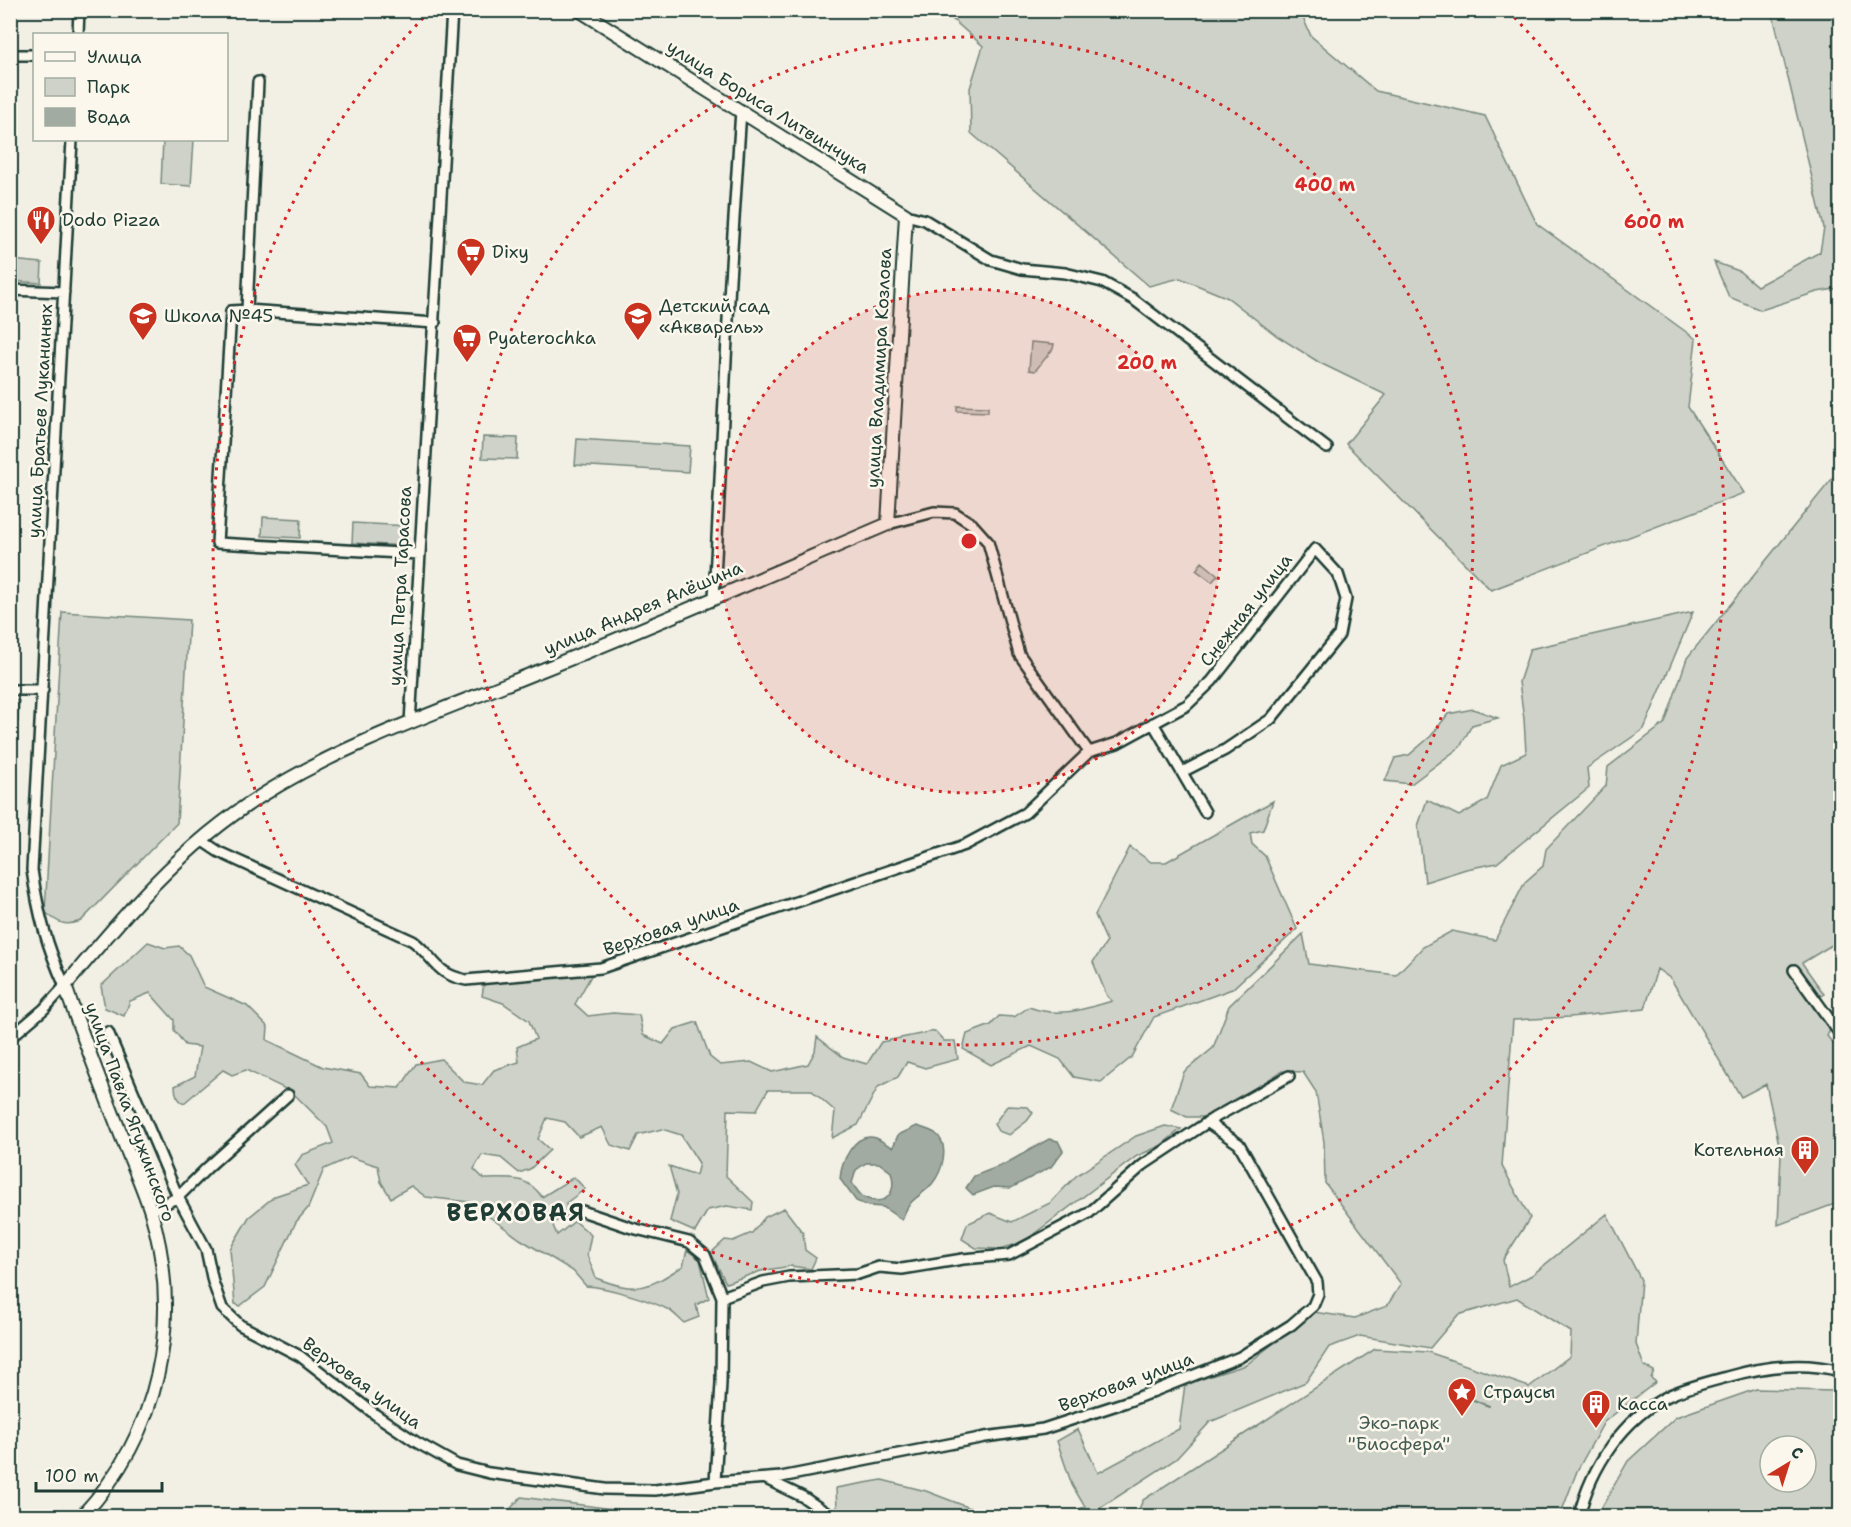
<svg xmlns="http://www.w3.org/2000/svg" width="1851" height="1527" viewBox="0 0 1851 1527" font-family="'Shantell Sans',sans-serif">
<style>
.green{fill:#cfd2c8;stroke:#77887e;stroke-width:1.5;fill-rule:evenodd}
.water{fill:#a2aba1;stroke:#6e7f75;stroke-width:1.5;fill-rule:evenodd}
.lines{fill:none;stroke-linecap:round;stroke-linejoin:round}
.stream{stroke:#6e7f75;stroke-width:2}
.street-casing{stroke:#1f3d34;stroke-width:14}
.secondary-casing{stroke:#1f3d34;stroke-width:16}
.street{stroke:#fbf7ec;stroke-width:9}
.secondary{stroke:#fbf7ec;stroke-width:12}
.ring{fill:none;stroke:#d62828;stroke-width:3;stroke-dasharray:3 6}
.labels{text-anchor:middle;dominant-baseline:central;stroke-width:5;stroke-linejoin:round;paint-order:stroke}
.street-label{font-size:18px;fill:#1f3d34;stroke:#fbf7ec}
.poi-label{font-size:18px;fill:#1f3d34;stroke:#fbf7ec;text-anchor:start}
.park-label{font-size:18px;fill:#425b52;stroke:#fbf7ec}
.district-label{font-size:24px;font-weight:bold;letter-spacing:1.5px;fill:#1f3d34;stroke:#fbf7ec}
.centre{fill:#d62828;stroke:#fbf7ec;stroke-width:3}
.ring-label{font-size:18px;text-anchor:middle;font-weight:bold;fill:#d62828;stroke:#fbf7ec;stroke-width:5;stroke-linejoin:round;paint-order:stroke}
</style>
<rect width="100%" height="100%" fill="#f2f0e5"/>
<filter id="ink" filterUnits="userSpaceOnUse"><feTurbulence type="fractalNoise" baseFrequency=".0167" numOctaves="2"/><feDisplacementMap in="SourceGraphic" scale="12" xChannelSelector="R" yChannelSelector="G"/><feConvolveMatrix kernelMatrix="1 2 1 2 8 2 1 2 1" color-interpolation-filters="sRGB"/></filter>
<g filter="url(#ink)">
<path class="green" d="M943,11H1300L1311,36L1376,91L1485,116L1537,224L1696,339L1688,407L1744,493L1491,590L1346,444L1386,395L1320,363L1277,336L1228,298L1180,278L1149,286L971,133L970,88L983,46Z
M1772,11H1840V288L1817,292L1761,310L1729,297L1714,262L1739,271L1757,286L1820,252L1824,228Z
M163,140H194L191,186L161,184Z
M11,260L42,263L41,283L11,281Z
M1031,342L1054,344L1053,349L1035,371L1029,370Z
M957,406L988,407V412L957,411Z
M483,437L518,438L517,459L482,458Z
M577,439L690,446L688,472L575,465Z
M1840,469V940L1802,963L1824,994L1812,1002L1831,1028L1827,1036L1840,1052V1202L1778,1225L1781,1154L1766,1084L1741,1097L1671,979L1657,969L1645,1009L1570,1017L1513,1020L1502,1166L1530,1218L1503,1260L1509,1287L1532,1275L1607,1214L1641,1280L1636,1344L1644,1366L1654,1371L1651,1378L1656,1382L1604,1422L1577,1471L1560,1516H1136L1143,1500L1375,1349L1428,1352L1529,1387L1570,1356L1571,1332L1517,1298L1458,1315L1430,1348L1360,1336L1329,1347L1306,1382L1210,1422L1176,1459L1100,1508L1099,1516H1070L1079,1509L1085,1507L1072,1485L1057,1441L1078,1429L1098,1473L1179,1429L1185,1384L1246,1365L1313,1312L1355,1318L1387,1306L1401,1284L1325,1183L1324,1142L1316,1092L1303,1072L1282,1071L1211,1117H1187L1171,1109L1184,1072L1213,1048L1229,1006L1303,934L1309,964L1396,975L1423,947L1452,931L1495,940L1525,882L1543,866L1546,849L1606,786L1608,767L1665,723L1687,658Z
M263,517L301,519L300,538L262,536Z
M353,523L409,526L407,546L352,543Z
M1202,562L1218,575L1212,582L1196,570Z
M62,612L189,620L177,823L81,921C65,927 58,923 45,912Z
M1693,612L1644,729L1587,768L1589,788L1497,863L1466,869L1425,882L1418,826L1427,800L1459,816L1487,800L1501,765L1526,753L1524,719L1519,682L1530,649Z
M11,700L19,701L18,722L11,721Z
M1473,709L1498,718L1472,725L1460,747L1411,784L1385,781L1395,758L1409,755L1431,736L1448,714Z
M1273,801L1263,830L1250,833L1252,844L1265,856L1297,929L1232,989L1154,1017L1132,1057L1101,1082L1074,1077L1060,1059L1031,1046L991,1065L963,1049L967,1034L991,1025L999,1016L1014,1017L1029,1007C1058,1018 1083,1010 1112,1001L1107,996L1093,962L1107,942L1095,915L1130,847L1151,862H1166Z
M148,942L165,948L179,946L189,955L204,987L247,1006L268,1027L267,1040L323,1067L361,1074L370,1086L400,1088L416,1064L441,1059L464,1082L482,1085L494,1070L519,1062L517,1047L536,1039L529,1021L503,1003L482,996L484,983L592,974L575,1004L588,1016L613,1013L639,1015L643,1035L663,1044L675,1029L697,1022L710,1057L720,1065L751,1062L772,1072L808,1064L815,1051L817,1037L843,1057L867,1064L881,1042L935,1031L944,1041H955L958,1059L925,1068L907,1062L898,1077L878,1087L858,1125L832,1138L835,1111L811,1090H768L756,1111L728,1110L726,1176L753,1202L752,1210L727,1206L708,1210L695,1232L670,1221L677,1194L669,1166L696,1175L699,1163L681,1135L662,1129L638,1135L630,1151L611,1145L602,1127L579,1137L565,1122L547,1118L538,1139L550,1150L530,1169L519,1173L501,1158L482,1155L474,1169L484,1179C509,1179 526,1174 542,1197L574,1177L585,1189L566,1203L568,1216L552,1223L557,1235L575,1221L591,1235L587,1255L596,1278C637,1294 647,1289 683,1266L687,1250L700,1260L709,1298L696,1305L699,1317L684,1323C679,1319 674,1313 669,1310C650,1300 607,1287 586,1286L573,1271L520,1239L469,1202L426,1197L411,1186L391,1198L381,1182L378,1166L351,1157L324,1169L308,1208L296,1222L265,1287L240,1306L235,1304L230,1249L249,1217L275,1196L308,1185L295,1165L302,1155L333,1143L327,1127L292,1092L246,1070L232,1075L223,1070L184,1103C177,1100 175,1093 175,1086L195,1076L200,1047L185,1045L174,1030V1020L150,993L130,1001L124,1016L105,1008L101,986Z
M1007,1106L1028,1107L1033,1113L1027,1121L1009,1135L998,1131L994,1124Z
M1165,1126L1181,1129L1160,1146L1137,1156L1022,1243L999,1249L976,1248L962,1239L967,1224L990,1213L1012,1222L1050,1203L1076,1176L1136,1136Z
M784,1208L803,1233L805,1250L816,1258L811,1269L791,1266L761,1271L726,1283L711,1253L725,1240L733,1241L752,1233L765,1217Z
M1756,1389L1835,1391L1840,1393V1516H1598L1599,1512L1628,1461L1676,1417ZM1770,1446H1806V1482H1770Z
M882,1480L926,1491L991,1516H847L837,1510L836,1488Z
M521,1497L659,1515H708L723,1516H504Z"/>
<path class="water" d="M917,1126C923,1128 930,1130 935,1133C951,1145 942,1172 932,1184C918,1200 910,1196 902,1220L883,1207L868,1206L856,1201L840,1179C841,1163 854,1131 876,1138C883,1141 886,1145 893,1147L898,1135ZM866,1163H879L891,1172C897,1192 887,1207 865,1198C859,1195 856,1188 852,1183L856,1170Z
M1049,1139L1058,1141L1063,1151L1051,1167L1011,1188L994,1187L973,1195L966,1188L974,1176L1005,1164Z"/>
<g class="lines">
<path class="stream" d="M1471,1399L1489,1406"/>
<g class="street-casing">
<path id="street" d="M78,34L79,10
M10,55H34
M906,215L925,220L991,260L1022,269L1065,273L1102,282L1133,299L1327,448
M10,290L64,292
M247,310L258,82
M888,524L934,512L955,513L972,524L988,542L1019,654L1089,752
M419,554L217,543L231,311L247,310L435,323
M714,598L730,280L741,110
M10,690H43
M410,723L452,10
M1153,723L1205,812
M201,840L219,852L413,941C436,959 435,974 466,980L601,968L965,845L1025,813L1089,752L1117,743L1187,705L1212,681L1315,549L1338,574L1346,599L1339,635L1271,719L1225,750L1182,772
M1794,970L1840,1034
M108,1032L178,1197L206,1249L213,1282L222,1308L240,1325L300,1356L376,1415L416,1442L457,1465L489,1473L605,1489L655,1490L715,1482L781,1477L985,1437L1043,1429L1129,1401L1240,1357L1291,1325L1313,1306L1318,1294L1317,1282L1239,1144L1207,1122
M10,1038L44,1009L65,986C47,947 38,913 32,870L72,140
M151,1211L178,1197L207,1168L288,1095
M582,1211L632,1228L689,1242L705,1255L722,1297
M766,1479L803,1497L831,1516
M715,1482L721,1383L722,1297L763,1282L789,1277L858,1274L879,1267L902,1269L963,1259L1009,1255L1089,1213L1143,1165L1214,1118L1289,1076
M1579,1516C1591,1467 1623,1418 1670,1395C1688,1387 1708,1382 1727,1377C1764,1366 1803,1361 1840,1371"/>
</g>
<g class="secondary-casing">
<path id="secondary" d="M82,1516C160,1432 183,1321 151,1212C143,1187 132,1163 123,1140C103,1089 83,1038 65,986C123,916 182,845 261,796C344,743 446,709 537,672C655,625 771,574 888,524L906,215L579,10"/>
</g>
<use href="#street" class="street"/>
<use href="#secondary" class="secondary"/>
</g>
</g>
<circle cx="969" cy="541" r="252" fill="#d62828" fill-opacity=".12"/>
<g class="ring">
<circle cx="969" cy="541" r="252"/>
<circle cx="969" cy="541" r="504"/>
<path d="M1508 11A756 756 0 1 1 430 11"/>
</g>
<defs>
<g id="restaurant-pin" transform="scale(1.5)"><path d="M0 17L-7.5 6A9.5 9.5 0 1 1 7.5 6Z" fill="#c8321e" stroke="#fbf7ec"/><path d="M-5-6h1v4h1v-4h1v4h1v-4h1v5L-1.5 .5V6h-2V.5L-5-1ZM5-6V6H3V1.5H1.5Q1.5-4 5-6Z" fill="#fff"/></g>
<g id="supermarket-pin" transform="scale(1.5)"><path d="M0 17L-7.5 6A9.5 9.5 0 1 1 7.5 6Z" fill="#c8321e" stroke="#fbf7ec"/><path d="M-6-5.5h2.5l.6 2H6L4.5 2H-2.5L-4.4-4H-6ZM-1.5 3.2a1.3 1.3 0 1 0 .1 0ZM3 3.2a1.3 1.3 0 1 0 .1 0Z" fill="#fff"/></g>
<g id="school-pin" transform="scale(1.5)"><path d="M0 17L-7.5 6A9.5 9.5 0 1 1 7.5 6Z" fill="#c8321e" stroke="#fbf7ec"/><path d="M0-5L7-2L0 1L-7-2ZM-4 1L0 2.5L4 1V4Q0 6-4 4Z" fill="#fff"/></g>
<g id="building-pin" transform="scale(1.5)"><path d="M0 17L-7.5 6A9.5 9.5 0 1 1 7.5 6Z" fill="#c8321e" stroke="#fbf7ec"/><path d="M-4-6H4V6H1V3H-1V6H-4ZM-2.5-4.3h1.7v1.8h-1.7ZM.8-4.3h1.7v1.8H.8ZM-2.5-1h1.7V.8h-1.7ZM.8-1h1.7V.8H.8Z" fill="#fff"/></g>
<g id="sight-pin" transform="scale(1.5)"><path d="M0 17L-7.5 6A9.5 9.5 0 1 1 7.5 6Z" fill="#c8321e" stroke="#fbf7ec"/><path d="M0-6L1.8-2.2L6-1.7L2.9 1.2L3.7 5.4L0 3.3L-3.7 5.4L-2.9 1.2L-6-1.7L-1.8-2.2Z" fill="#fff"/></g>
</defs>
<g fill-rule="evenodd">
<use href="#restaurant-pin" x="41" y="220"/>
<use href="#supermarket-pin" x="471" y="252"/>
<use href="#school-pin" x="143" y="316"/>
<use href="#school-pin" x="638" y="316"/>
<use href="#supermarket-pin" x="467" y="338"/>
<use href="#building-pin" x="1805" y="1150"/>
<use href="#sight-pin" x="1462" y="1392"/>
<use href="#building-pin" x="1596" y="1404"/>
</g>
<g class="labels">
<g class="street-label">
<text transform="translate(768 107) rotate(32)">улица Бориса Литвинчука</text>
<text transform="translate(879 368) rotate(-87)">улица Владимира Козлова</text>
<text transform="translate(40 421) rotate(-87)">улица Братьев Луканиных</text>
<text transform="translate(400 586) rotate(-87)">улица Петра Тарасова</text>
<text transform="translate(643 608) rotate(-23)">улица Андрея Алёшина</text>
<text transform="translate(1246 610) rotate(-52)">Снежная улица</text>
<text transform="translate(671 927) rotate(-19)">Верховая улица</text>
<text transform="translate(130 1112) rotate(70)">улица Павла Ягужинского</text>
<text transform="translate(1126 1382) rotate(-20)">Верховая улица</text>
<text transform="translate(362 1383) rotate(36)">Верховая улица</text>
</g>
<g class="poi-label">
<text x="62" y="220">Dodo Pizza</text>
<text x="492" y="252">Dixy</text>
<text x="659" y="306">Детский сад<tspan x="659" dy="21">«Акварель»</tspan></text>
<text x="164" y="316">Школа №45</text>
<text x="488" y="338">Pyaterochka</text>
<text x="1784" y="1150" text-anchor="end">Котельная</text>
<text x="1483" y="1392">Страусы</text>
<text x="1617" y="1404">Касса</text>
</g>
<g class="park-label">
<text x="1399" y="1423">Эко-парк<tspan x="1399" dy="21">"Биосфера"</tspan></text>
</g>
<g class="district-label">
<text x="516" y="1213">ВЕРХОВАЯ</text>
</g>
</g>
<circle cx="969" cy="541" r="9" class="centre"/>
<g class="ring-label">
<text x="1325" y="191">400 m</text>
<text x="1654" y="228">600 m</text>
<text x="1147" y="369">200 m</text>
</g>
<rect width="1851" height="1527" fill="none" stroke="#fbf7ec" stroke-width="36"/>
<rect x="18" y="18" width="1815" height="1491" fill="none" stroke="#1f3d34" stroke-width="2" filter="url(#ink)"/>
<rect x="33" y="33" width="195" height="108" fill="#fbf7ec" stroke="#a3ada2" stroke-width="1.5"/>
<rect x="45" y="52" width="30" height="9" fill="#fbf7ec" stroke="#a3ada2" stroke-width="1.5"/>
<text x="87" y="63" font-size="18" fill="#1f3d34">Улица</text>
<rect x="45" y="78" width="30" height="18" fill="#cfd2c8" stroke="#a3ada2" stroke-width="1.5"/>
<text x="87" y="93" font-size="18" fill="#1f3d34">Парк</text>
<rect x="45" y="108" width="30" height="18" fill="#a2aba1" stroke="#a3ada2" stroke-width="1.5"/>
<text x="87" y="123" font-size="18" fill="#1f3d34">Вода</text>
<g transform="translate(1788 1464) rotate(38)"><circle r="28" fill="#fbf7ec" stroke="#a3ada2" stroke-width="1.5"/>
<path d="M0-4.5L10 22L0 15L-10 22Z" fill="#c8321e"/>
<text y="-9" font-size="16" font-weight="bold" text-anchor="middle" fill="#1f3d34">С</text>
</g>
<path d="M36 1482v9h126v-9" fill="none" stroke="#1f3d34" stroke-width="3"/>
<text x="45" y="1482" font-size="18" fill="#1f3d34" stroke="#fbf7ec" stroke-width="4.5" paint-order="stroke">100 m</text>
</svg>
